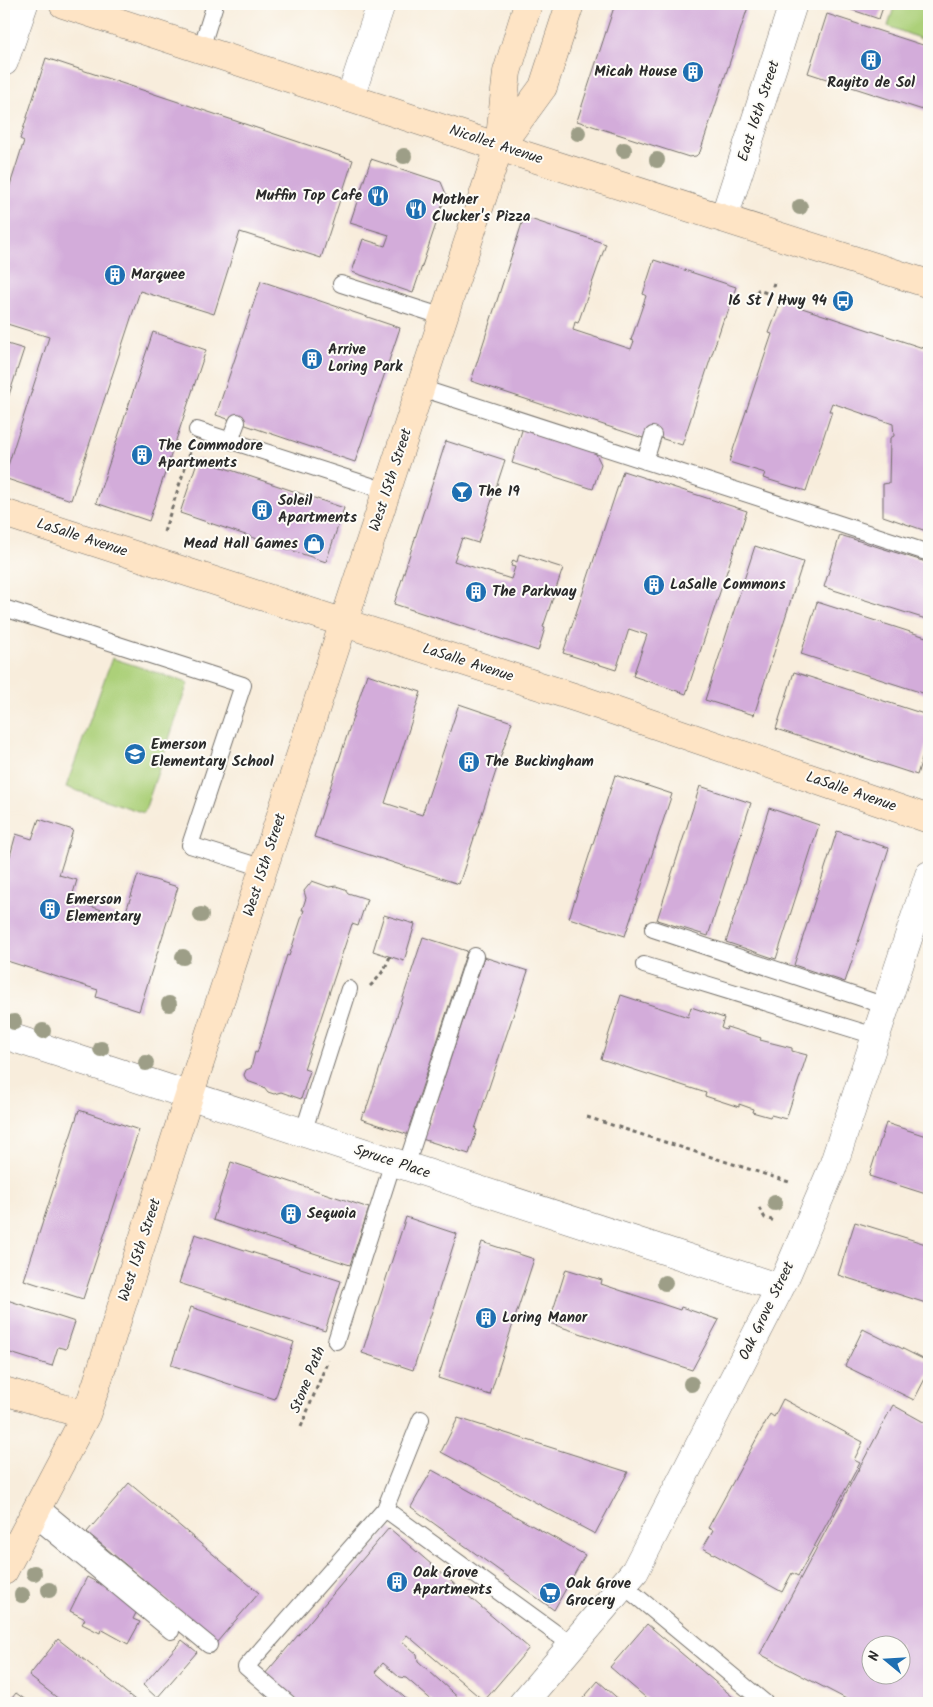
<svg xmlns="http://www.w3.org/2000/svg" width="933" height="1707" viewBox="0 0 933 1707" font-family="Kalam,sans-serif">
<style>
.green{fill:#acd079;stroke:#6c7e52}
.building{fill:#d3acda;fill-rule:evenodd}
.lines{fill:none;stroke-linecap:round;stroke-linejoin:round}
.lane-casing{stroke:#736f69;stroke-width:18}
.street-casing{stroke:#736f69;stroke-width:29}
.secondary-casing{stroke:#736f69;stroke-width:29}
.path{stroke:#736f69;stroke-width:3;stroke-dasharray:4 4;stroke-linecap:butt}
.lane{stroke:#fff;stroke-width:16}
.street{stroke:#fff;stroke-width:28}
.secondary{stroke:#fee4c5;stroke-width:28}
.tree{fill:#9d9e87}
.labels{text-anchor:middle;dominant-baseline:central;stroke-width:4;stroke-linejoin:round;paint-order:stroke}
.poi-label{font-size:15px;font-weight:bold;fill:#2b2b2b;stroke:#fdfcf7;text-anchor:start}
.street-label{font-size:15px;fill:#2b2b2b;stroke:#fdfcf7}
</style>
<rect width="100%" height="100%" fill="#fdfcf7"/>
<filter id="ink" filterUnits="userSpaceOnUse"><feTurbulence type="fractalNoise" baseFrequency=".02" numOctaves="2"/><feDisplacementMap in="SourceGraphic" scale="10" xChannelSelector="R" yChannelSelector="G"/><feConvolveMatrix kernelMatrix="1 2 1 2 8 2 1 2 1" color-interpolation-filters="sRGB"/></filter>
<filter id="wash" filterUnits="userSpaceOnUse"><feTurbulence type="fractalNoise" baseFrequency=".0096" numOctaves="4" result="noise"/><feDisplacementMap in="SourceGraphic" scale="20" xChannelSelector="R" yChannelSelector="G"/><feGaussianBlur stdDeviation="1.12" result="paint"/><feColorMatrix in="noise" values="0 0 0 0 0 0 0 0 0 0 0 0 0 0 0 0 0 1.4 0 .05"/><feComposite in="paint" operator="in"/></filter>
<g filter="url(#wash)">
<rect width="100%" height="100%" fill="#f8eddc"/>
<path class="green" d="M895,4H929V42L888,26Z
M112,658L188,683L144,813L66,787Z"/>
<g id="blocks">
<path class="building" d="M615,4H749L700,152L696,156L689,157L577,121Z
M835,4H884L879,19Z
M827,14L929,47V112L808,73Z
M46,58L353,160L321,258L240,232L214,314L140,291L71,500L4,478L49,337L4,323V204L24,141L20,139Z
M371,159L441,182L446,194L413,293L352,272L363,239L385,246L389,235L350,223Z
M524,217L606,244L578,323L575,322L573,330L631,349L634,341L631,340L646,296L643,294L654,260L736,287L726,318H724L682,445L648,434L646,439L471,381Z
M261,281L400,328L355,462L216,415Z
M781,301L929,350V532L883,516V484L889,483L890,438L894,436L893,424L832,403L829,411H832L806,491L763,478L765,473L729,462L772,334L769,333Z
M153,332L206,350L149,521L96,503Z
M4,343L24,349L4,410Z
M523,427L594,450L601,464L593,489L512,463Z
M446,441L505,460L478,543L462,538L454,561L511,579L515,567L511,566L513,560L517,562L519,554L563,568L543,627L545,628L538,651L394,604Z
M198,459L344,508L326,562L180,513Z
M623,471L747,511L686,694L633,676L647,635L629,629L616,670L563,653Z
M840,535L929,563V620L824,587Z
M755,546L803,562L754,715L705,700Z
M817,602L929,638V695L801,654Z
M794,672L927,715L928,712L929,713V736L917,775L776,729Z
M367,674L421,692L385,803L422,815L459,704L512,722L459,884L314,837Z
M615,775L672,794L625,936L569,918Z
M700,786L751,803L708,936L657,920Z
M769,808L819,825L776,959L726,942Z
M39,819L73,830L59,875L77,880L71,900L124,917L138,875L178,887L139,1011L96,997L98,990L4,960V854L10,856L16,834L32,839Z
M837,831L889,848L845,982L794,965Z
M312,881L329,887L336,886L345,889L348,893L367,899L358,926L352,924L304,1069L310,1071L301,1099L281,1092L274,1094L268,1092L264,1087L247,1081L244,1075L246,1070L251,1068L255,1052L257,1053L287,955L289,956L304,910H302L306,898L304,891Z
M384,915L415,924L404,961L373,951Z
M423,937L467,951L409,1127L411,1128L409,1135L361,1119L363,1112L365,1113Z
M484,957L528,971L475,1129L477,1130L469,1154L422,1139L425,1132H426Z
M621,995L688,1017L691,1007L724,1018L721,1028L726,1030L727,1027L761,1038L760,1040L792,1048V1051L807,1055L786,1119L771,1115L770,1117L752,1112L753,1109L739,1104V1107L705,1096L706,1093L601,1059Z
M79,1110L139,1130L83,1299L24,1280Z
M886,1123L929,1137V1195L869,1176Z
M231,1162L369,1208L350,1265L213,1220Z
M406,1217L457,1234L413,1370L362,1353Z
M855,1222L929,1245V1304L838,1275Z
M195,1234L341,1281L325,1331L179,1283Z
M482,1242L534,1259L490,1395L438,1378Z
M566,1269L602,1280L601,1284L680,1310L681,1307L719,1320L692,1370L549,1323Z
M4,1299L75,1322L66,1349L58,1347L52,1366L4,1351Z
M191,1307L294,1342L275,1399L171,1365Z
M863,1329L929,1362V1371L914,1400L845,1366Z
M783,1399L863,1442L854,1460L860,1463L798,1576L792,1573L782,1592L703,1548L713,1530L708,1528L770,1414L774,1417Z
M893,1405L929,1425V1703H854L760,1654ZM870,1644H900V1674H870Z
M458,1418L628,1472L595,1534L441,1452Z
M432,1470L585,1555L554,1610L411,1507Z
M129,1483L259,1593L217,1642L87,1532Z
M389,1528L529,1648L484,1701L407,1635L402,1641L417,1654L418,1661L463,1702L461,1703H435L406,1678L399,1677L383,1663L375,1672L411,1703H300L265,1674Z
M87,1577L140,1605L133,1619L140,1622L128,1644L101,1629L100,1633L82,1624L85,1619L70,1611Z
M647,1624L740,1703H652L610,1667Z
M58,1639L139,1703H64L29,1676Z
M182,1640L197,1652L157,1698L143,1685Z
M598,1681L623,1703H579Z
M16,1693L30,1703H8Z"/>
</g>
</g>
<g filter="url(#ink)">
<use href="#blocks" fill-opacity="0" stroke="#736f69" stroke-width="1"/>
<g class="lines">
<g class="lane-casing">
<path id="lane" d="M201,49L215,4
M341,284L444,317
M421,388L929,553
M197,430L387,491
M230,441L237,422
M645,461L653,435
M4,608L243,685L190,845L264,868
M653,929L886,1006
M644,965L875,1036
M303,1133L349,989
M406,1166L475,956
M336,1341L393,1162
M39,1505L209,1645
M385,1509L572,1645
M33,1517L171,1631
M623,1585L765,1703
M288,1703L246,1667L385,1509L421,1419"/>
</g>
<g class="street-casing">
<path id="street" d="M4,62L24,4
M350,98L381,4
M724,218L793,4
M4,1035L780,1288
M523,1703L635,1571L786,1276L832,1169L929,875"/>
</g>
<g class="secondary-casing">
<path id="secondary" d="M63,4L499,147L929,284
M500,146L543,87L570,4
M4,513L580,699L929,819
M4,1391L86,1415
M4,1571L86,1415L97,1383L177,1133L499,147L507,72L528,4"/>
</g>
<path class="path" d="M755,301L758,290L770,294L774,283
M164,532L190,452
M370,986C379,978 386,968 390,956
M587,1117L789,1182
M759,1208L765,1218L775,1221
M301,1427L328,1360
M4,1468L6,1467"/>
<use href="#lane" class="lane"/>
<use href="#street" class="street"/>
<use href="#secondary" class="secondary"/>
</g>
<g class="tree">
<circle cx="578" cy="133" r="8"/>
<circle cx="624" cy="150" r="8"/>
<circle cx="404" cy="156" r="8"/>
<circle cx="657" cy="160" r="8"/>
<circle cx="800" cy="207" r="8"/>
<circle cx="201" cy="915" r="8"/>
<circle cx="183" cy="957" r="8"/>
<circle cx="169" cy="1004" r="8"/>
<circle cx="14" cy="1022" r="8"/>
<circle cx="43" cy="1031" r="8"/>
<circle cx="101" cy="1049" r="8"/>
<circle cx="146" cy="1063" r="8"/>
<circle cx="775" cy="1203" r="8"/>
<circle cx="665" cy="1283" r="8"/>
<circle cx="691" cy="1384" r="8"/>
<circle cx="34" cy="1573" r="8"/>
<circle cx="49" cy="1590" r="8"/>
<circle cx="22" cy="1595" r="8"/>
</g>
</g>
<defs>
<g id="building-disc" transform="scale(1.125)"><circle r="9.5" fill="#1f6fb2" stroke="#fdfcf7"/><path d="M-4-6H4V6H1V3H-1V6H-4ZM-2.5-4.3h1.7v1.8h-1.7ZM.8-4.3h1.7v1.8H.8ZM-2.5-1h1.7V.8h-1.7ZM.8-1h1.7V.8H.8Z" fill="#fff"/></g>
<g id="restaurant-disc" transform="scale(1.125)"><circle r="9.5" fill="#1f6fb2" stroke="#fdfcf7"/><path d="M-5-6h1v4h1v-4h1v4h1v-4h1v5L-1.5 .5V6h-2V.5L-5-1ZM5-6V6H3V1.5H1.5Q1.5-4 5-6Z" fill="#fff"/></g>
<g id="bus-disc" transform="scale(1.125)"><circle r="9.5" fill="#1f6fb2" stroke="#fdfcf7"/><path d="M-5-6H5V4H4V6H2V4H-2V6H-4V4H-5ZM-3.5-4V0h7V-4ZM-3.5 1.2v1.5H-2V1.2ZM2 1.2v1.5H3.5V1.2Z" fill="#fff"/></g>
<g id="bar-disc" transform="scale(1.125)"><circle r="9.5" fill="#1f6fb2" stroke="#fdfcf7"/><path d="M-6-5H6L.8 .8V4.5H3.5V6h-7V4.5H-.8V.8Z" fill="#fff"/></g>
<g id="shop-disc" transform="scale(1.125)"><circle r="9.5" fill="#1f6fb2" stroke="#fdfcf7"/><path d="M-5-2.5h2.3a2.7 3.5 0 0 1 5.4 0H5L5.5 6h-11ZM-1.5-2.5h3a1.5 2.3 0 0 0-3 0Z" fill="#fff"/></g>
<g id="school-disc" transform="scale(1.125)"><circle r="9.5" fill="#1f6fb2" stroke="#fdfcf7"/><path d="M0-5L7-2L0 1L-7-2ZM-4 1L0 2.5L4 1V4Q0 6-4 4Z" fill="#fff"/></g>
<g id="supermarket-disc" transform="scale(1.125)"><circle r="9.5" fill="#1f6fb2" stroke="#fdfcf7"/><path d="M-6-5.5h2.5l.6 2H6L4.5 2H-2.5L-4.4-4H-6ZM-1.5 3.2a1.3 1.3 0 1 0 .1 0ZM3 3.2a1.3 1.3 0 1 0 .1 0Z" fill="#fff"/></g>
</defs>
<g fill-rule="evenodd">
<use href="#building-disc" x="871" y="60"/>
<use href="#building-disc" x="693" y="72"/>
<use href="#restaurant-disc" x="378" y="196"/>
<use href="#restaurant-disc" x="416" y="209"/>
<use href="#building-disc" x="115" y="275"/>
<use href="#bus-disc" x="843" y="301"/>
<use href="#building-disc" x="312" y="359"/>
<use href="#building-disc" x="142" y="455"/>
<use href="#bar-disc" x="462" y="492"/>
<use href="#building-disc" x="262" y="510"/>
<use href="#shop-disc" x="314" y="544"/>
<use href="#building-disc" x="654" y="585"/>
<use href="#building-disc" x="476" y="592"/>
<use href="#school-disc" x="135" y="754"/>
<use href="#building-disc" x="469" y="762"/>
<use href="#building-disc" x="50" y="909"/>
<use href="#building-disc" x="291" y="1214"/>
<use href="#building-disc" x="486" y="1318"/>
<use href="#building-disc" x="397" y="1582"/>
<use href="#supermarket-disc" x="550" y="1593"/>
</g>
<g class="labels">
<g class="poi-label">
<text x="677" y="72" text-anchor="end">Micah House</text>
<text x="871" y="83" text-anchor="middle">Rayito de Sol</text>
<text x="362" y="196" text-anchor="end">Muffin Top Cafe</text>
<text x="432" y="200">Mother<tspan x="432" dy="17">Clucker's Pizza</tspan></text>
<text x="131" y="275">Marquee</text>
<text x="827" y="301" text-anchor="end">16 St / Hwy 94</text>
<text x="328" y="350">Arrive<tspan x="328" dy="17">Loring Park</tspan></text>
<text x="158" y="446">The Commodore<tspan x="158" dy="17">Apartments</tspan></text>
<text x="478" y="492">The 19</text>
<text x="278" y="501">Soleil<tspan x="278" dy="17">Apartments</tspan></text>
<text x="298" y="544" text-anchor="end">Mead Hall Games</text>
<text x="670" y="585">LaSalle Commons</text>
<text x="492" y="592">The Parkway</text>
<text x="151" y="745">Emerson<tspan x="151" dy="17">Elementary School</tspan></text>
<text x="485" y="762">The Buckingham</text>
<text x="66" y="900">Emerson<tspan x="66" dy="17">Elementary</tspan></text>
<text x="307" y="1214">Sequoia</text>
<text x="502" y="1318">Loring Manor</text>
<text x="413" y="1573">Oak Grove<tspan x="413" dy="17">Apartments</tspan></text>
<text x="566" y="1584">Oak Grove<tspan x="566" dy="17">Grocery</tspan></text>
</g>
<g class="street-label">
<text transform="translate(759 111) rotate(-72)">East 16th Street</text>
<text transform="translate(496 145) rotate(18)">Nicollet Avenue</text>
<text transform="translate(391 480) rotate(-72)">West 15th Street</text>
<text transform="translate(82 538) rotate(18)">LaSalle Avenue</text>
<text transform="translate(468 663) rotate(18)">LaSalle Avenue</text>
<text transform="translate(851 792) rotate(19)">LaSalle Avenue</text>
<text transform="translate(265 865) rotate(-72)">West 15th Street</text>
<text transform="translate(392 1162) rotate(18)">Spruce Place</text>
<text transform="translate(140 1250) rotate(-72)">West 15th Street</text>
<text transform="translate(767 1311) rotate(-64)">Oak Grove Street</text>
<text transform="translate(308 1380) rotate(-68)">Stone Path</text>
</g>
</g>
<rect width="933" height="1707" fill="none" stroke="#fdfcf7" stroke-width="20"/>
<g transform="translate(886 1660) rotate(288)"><circle r="24" fill="#fdfcf7" stroke="#a9a8a5"/>
<path d="M0-4L9 19L0 12L-9 19Z" fill="#1f6fb2"/>
<text y="-8" font-size="14" font-weight="bold" text-anchor="middle" fill="#2b2b2b">N</text>
</g>
</svg>
